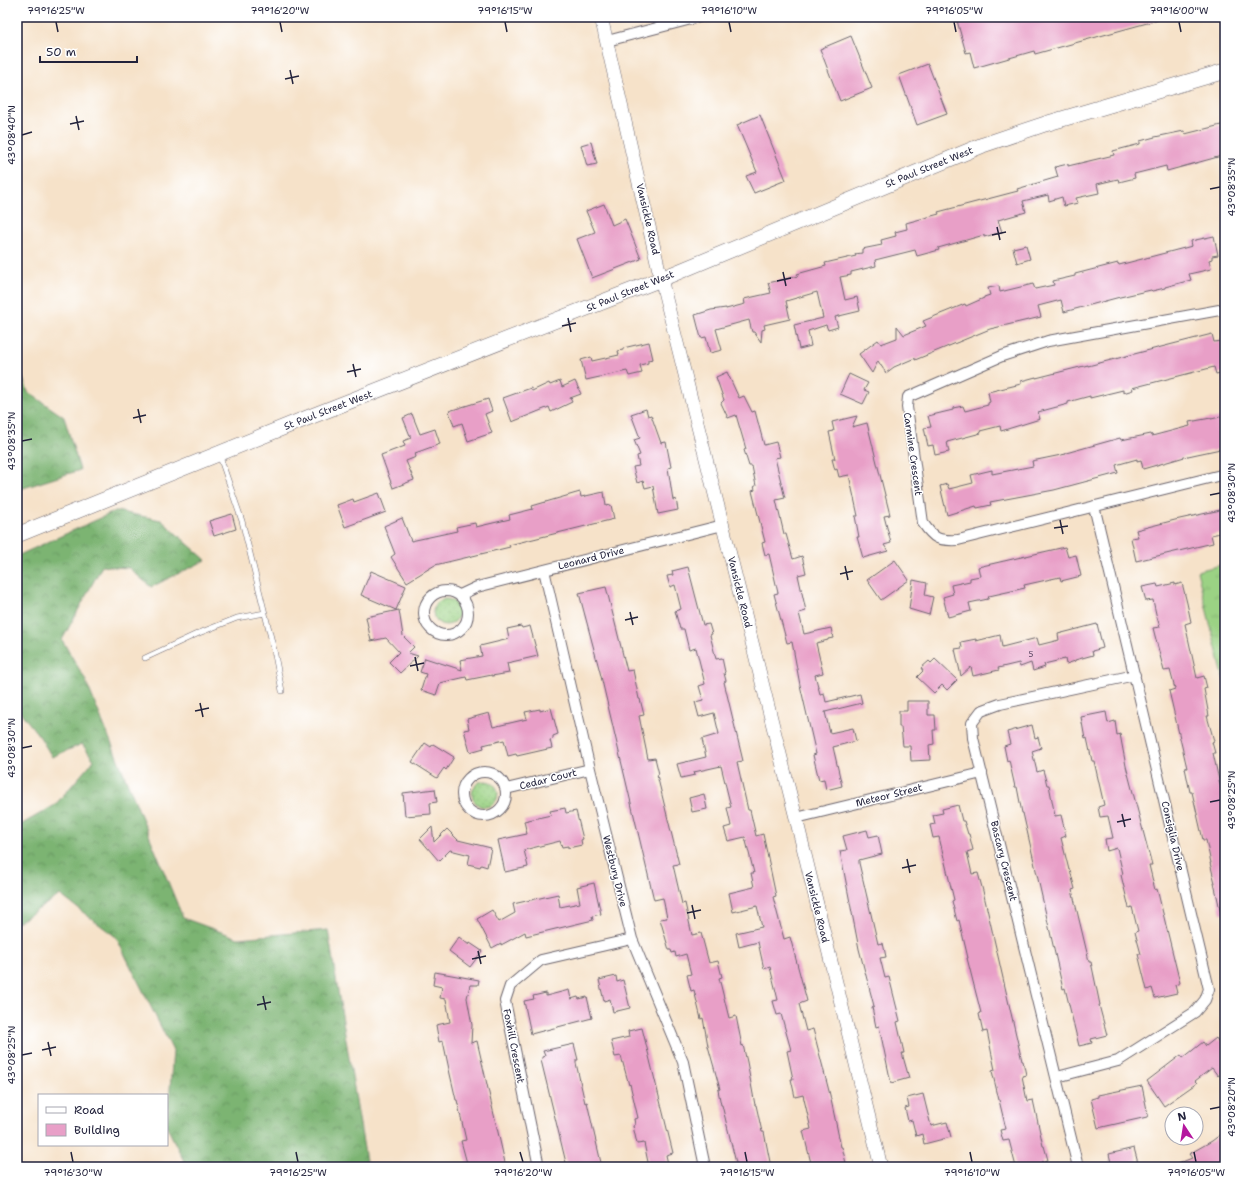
<svg xmlns="http://www.w3.org/2000/svg" width="1242" height="1184" viewBox="0 0 1242 1184" font-family="'Shantell Sans',sans-serif">
<style>
.grass{fill:url(#grass-dots);stroke:#5e7a60}
.forest{fill:url(#forest-crowns);stroke:#4f6b56}
.park{fill:url(#park-tufts);stroke:#5e7a60}
.building{fill:#e89fc7}
.lines{fill:none;stroke-linecap:round;stroke-linejoin:round}
.service-casing{stroke:#6c656d;stroke-width:6}
.minor-casing{stroke:#6c656d;stroke-width:12}
.tertiary-casing{stroke:#6c656d;stroke-width:14}
.secondary-casing{stroke:#6c656d;stroke-width:16}
.service{stroke:#fff;stroke-width:5}
.minor{stroke:#fff;stroke-width:10}
.tertiary{stroke:#fff;stroke-width:13}
.secondary{stroke:#fff;stroke-width:15}
.ticks{fill:none;stroke:#22223b;stroke-width:1.5}
.labels{text-anchor:middle;dominant-baseline:central;stroke-width:3;stroke-linejoin:round;paint-order:stroke}
.number-label{font-size:8px;fill:#54415e}
.street-label{font-size:10px;fill:#22223b;stroke:#fff}
.neatline{fill:none;stroke:#22223b;stroke-width:1.5}
.ticks-label{font-size:10px;text-anchor:middle;fill:#22223b}
</style>
<defs>
<pattern id="grass-dots" width="8" height="8" patternUnits="userSpaceOnUse"><rect width="8" height="8" fill="#9bd284"/><path d="M2 2h.1M6 6h.1" fill="none" stroke="#85b473" stroke-width="1.8" stroke-linecap="round"/></pattern>
<pattern id="forest-crowns" width="20" height="18" patternUnits="userSpaceOnUse"><rect width="20" height="18" fill="#7cb472"/><path d="M2 6a3 3 0 1 1 6 0M12 15a3 3 0 1 1 6 0" fill="none" stroke="#65925f"/></pattern>
<pattern id="park-tufts" width="24" height="20" patternUnits="userSpaceOnUse"><rect width="24" height="20" fill="#9bd284"/><path d="M3 7l-1-3M5 7V3M7 7l1-3M15 17l-1-3M17 17v-4M19 17l1-3" fill="none" stroke="#85b473"/></pattern>
</defs>
<rect width="100%" height="100%" fill="#fff"/>
<filter id="ink" filterUnits="userSpaceOnUse"><feTurbulence type="fractalNoise" baseFrequency=".025" numOctaves="2"/><feDisplacementMap in="SourceGraphic" scale="8" xChannelSelector="R" yChannelSelector="G"/><feConvolveMatrix kernelMatrix="1 2 1 2 8 2 1 2 1" color-interpolation-filters="sRGB"/></filter>
<filter id="wash" filterUnits="userSpaceOnUse"><feTurbulence type="fractalNoise" baseFrequency=".012" numOctaves="4" result="noise"/><feDisplacementMap in="SourceGraphic" scale="16" xChannelSelector="R" yChannelSelector="G"/><feGaussianBlur stdDeviation="0.9" result="paint"/><feColorMatrix in="noise" values="0 0 0 0 0 0 0 0 0 0 0 0 0 0 0 0 0 1.4 0 .05"/><feComposite in="paint" operator="in"/></filter>
<g filter="url(#wash)">
<rect width="100%" height="100%" fill="#f6e2c9"/>
<path class="grass" d="M433 612a13 13 0 1 1 26 0a13 13 0 1 1-26 0Z
M472 794a13 13 0 1 1 26 0a13 13 0 1 1-26 0Z"/>
<path class="forest" d="M17,362L28,392L64,417L80,470L17,490Z
M116,511L161,520L206,560L151,587L129,568L102,566L62,640L85,679L183,918L238,938L328,930L367,1167H187L167,1127L173,1051L116,937L60,895L17,923V827L55,805L94,760L82,744L52,757L40,737L17,708V556Z"/>
<path class="park" d="M1225,564V684L1197,571Z"/>
<g id="blocks">
<path class="building" d="M956,17H1158V20L1035,54L1034,51L974,68L970,52L966,53Z
M851,36L872,88L840,101L820,49Z
M928,64L947,114L917,125L899,75Z
M760,115L786,180L754,193L746,176L757,172L737,125Z
M1225,124V155L1167,171L1166,166L1134,174L1135,178L1119,182L1118,179L1097,184L1099,193L1076,198L1078,203L1064,206L1062,197L1049,201L1048,195L1023,201L1026,212L998,220L1002,232L984,237V235L938,248L939,250L917,256L915,250L875,260L876,266L851,272V275L840,277L845,300L857,297L860,311L835,317L838,327L828,330L826,325L808,331L811,346L799,349L794,325L823,318L817,292L786,301L790,319L764,325L765,329L762,330L761,342L754,332H752L749,320L716,329L722,350L710,353L706,337L701,338L695,315L711,310L726,308V309L745,304L744,299L771,293L768,283L798,276L797,274L826,266L825,263L856,256L855,254L862,253V249L882,245L881,240L896,236L895,232L907,229L906,223L939,214L938,212L1018,191L1017,189L1058,177L1055,167L1068,164V166L1114,155L1113,151L1140,144V141L1155,137L1184,131L1185,134Z
M591,142L597,164L587,166L581,145Z
M604,204L612,225L625,219L641,259L592,278L577,239L595,232L586,211Z
M1214,236L1218,255L1212,256V259L1209,260L1211,269L1189,274L1191,280L1165,287V288L1152,291L1151,290L1120,297L1064,312L1061,300L1038,306L1041,317L990,329L915,360V358L894,367L886,373L878,361L872,373L859,354L878,340L881,344L897,338V326L904,335L926,326L923,321L965,304L966,306L984,298V297L990,295L988,288L999,286L1000,292L1033,284L1035,289L1054,285L1053,281L1075,276V274L1118,263L1119,265L1192,246L1191,241Z
M1026,245L1030,259L1017,263L1013,248Z
M1212,334L1214,342L1222,341L1225,353V372L1216,374L1214,367L1132,388L1133,390L1123,393V390L1090,398V396L1068,402V404L1038,412L1040,419L1001,431L1000,426L980,431L981,433L947,442L949,452L935,455L933,445L928,446L924,428L931,427L928,416L953,410V408L963,406L965,411L988,405V403L990,402L988,392L1021,384V381L1036,377V378L1088,365V366L1165,346Z
M649,342L653,359L648,360V363L640,365L642,373L629,376L627,371L586,380L581,360L591,357L592,361L619,355L618,351L623,350V348Z
M727,372L739,398L744,396L752,412L755,411L764,445L776,442L780,457L775,458L785,498L776,500L784,534H786L793,559L802,556L806,573L798,575L806,611L799,613L804,634L831,628L833,638L828,639V640L816,643L823,673L815,675L820,694L824,693L826,702L860,694L862,703L825,712L830,733L853,728L856,741L833,747L842,786L826,790L824,779L819,780L813,755L816,754L800,685L792,642L787,643L774,594L778,593L769,554L765,555L762,543L765,542L752,491L755,490L754,486H756L752,466H749L744,450L746,449L736,415L728,418L721,403L724,400L716,377Z
M849,374L868,383L864,390L869,392L863,404L840,394Z
M560,381L562,387L575,381L581,394L570,398L572,402L551,412L549,407L512,422L503,398L531,388L532,391L549,383L550,385Z
M488,399L492,411L485,414L492,433L468,441L462,423L454,426L449,411Z
M646,409L648,416L651,415L661,443L666,442L671,467L668,468L673,500L676,499L678,510L658,514L653,486L645,488L643,481L637,483L633,467L639,466L637,456L640,455L634,440L640,438L631,414Z
M412,414L420,434L435,429L440,444L415,453L416,457L406,461L414,480L393,488L381,455L405,446L403,441L411,438L403,418Z
M857,416L852,427L867,423L890,515L884,516L891,543L884,545L888,551L863,558L857,537H859L855,516H858L849,475L839,477L837,469L835,470L832,459H835L829,432L834,431L832,422Z
M1225,416V448L1188,456L1143,469L1141,460L1137,461V459L1116,465L1118,473L1054,490L990,502L991,505L977,508L976,506L947,515L940,486L947,484L949,489L973,483L971,475L992,470V474L1033,466L1032,461L1066,454V453L1120,438L1121,440L1151,434L1152,436L1190,426L1189,422L1211,418V419Z
M580,492L581,497L604,492L606,506L611,505L614,519L509,545L510,547L435,565L407,582L391,557L395,554L384,526L402,518L411,541L457,531L456,527L475,523L476,527L510,519L509,515L533,509L532,506Z
M379,493L386,512L345,527L337,505L353,499L354,502Z
M1225,509V532L1211,535L1213,543L1136,561L1131,538L1138,537L1136,530L1175,520Z
M232,514L236,529L214,536L209,521Z
M1065,547L1068,557L1076,555L1081,576L1061,581L1060,577L1024,585L1025,588L989,596L988,599L969,603L971,611L948,617L943,597L953,594L951,585L970,581V578L980,576L978,567Z
M895,560L909,580L881,600L867,580Z
M688,567L703,625L709,624L712,634L710,635L716,659L722,658L725,672L724,673L726,681L724,682L743,761L737,762L748,810H750L756,836L763,834L776,896L773,897L784,939L790,937L807,1001L799,1004L806,1031L813,1029L830,1095L841,1147H842L847,1167H812L803,1131L811,1129L803,1095L795,1097L791,1079H793L787,1051L791,1050L781,1014L777,1015L773,1001L778,1000L770,967L764,969L758,942L739,947L736,933L762,927L757,906L733,912L729,893L754,887L751,873H754L745,837L728,841L724,828L731,826L727,808L731,807L721,766L694,772L695,775L681,778L677,764L706,757L702,739L719,734L714,713L699,717L695,702L703,700L699,686L705,684L696,648L689,650L684,629H680L675,611L681,609L675,585L670,587L667,576L673,575L672,571Z
M371,571L406,586L396,610L361,595Z
M913,580L927,583L925,595L933,597L929,615L909,609Z
M1175,583V585L1182,583L1187,603L1191,622L1185,624L1197,678L1204,676L1207,688L1204,689L1209,716H1207L1214,741L1212,742L1215,753H1213L1221,789L1223,788L1225,795V914H1221L1214,883H1215L1210,863H1211L1206,840H1203L1192,792H1190L1185,768H1187L1169,691L1175,689L1170,670L1164,671L1153,628L1160,627L1156,614L1153,600L1146,601L1142,587L1157,584L1158,587Z
M606,587L627,671L633,670L639,699H640L644,715L639,716L648,759L655,758L659,774L657,775L679,864L673,865L682,904L685,903L692,935L701,933L709,963L718,961L722,977L719,978L729,1018L736,1016L742,1046L743,1045L747,1062L755,1105H756L762,1132H764L771,1167H737L722,1105H721L718,1090L720,1089L708,1046L703,1018L701,1019L694,990L691,991L687,975L691,974L686,954L676,957L675,952L672,953L671,950H669L660,919L667,918L663,898L654,900L600,672L579,593Z
M399,610L403,636L414,647L408,653L418,656L400,673L389,662L399,652L386,638L371,641L366,617Z
M1097,624L1103,648L1092,651L1093,655L1075,660V661L1066,664L1065,659L1044,664L1045,667L1033,671L1031,663L1020,667L1019,663L998,668L999,670L973,676L971,667L961,676L955,649L962,648L961,642L976,639V641L1000,635L1002,647L1037,638L1039,645L1059,640L1058,634Z
M521,626L522,628L530,626L538,656L507,663L509,673L492,676V675L467,680L466,677L440,683L436,695L421,690L426,674L420,672L425,658L462,670L460,660L482,656L480,646L509,639L507,629Z
M935,659L957,680L947,690L942,685L934,693L917,677L923,671L921,668L929,661L931,663Z
M907,701H928V715H935L936,730H933L934,744L929,745L930,760L911,761L910,746H903L901,727H899V711H907Z
M551,708L558,734L553,736V739L550,740L552,748L517,756L516,754L508,756L504,740L483,745L484,748L470,752L464,730L469,729L467,719L489,713L493,727L527,719L525,712L540,709V711Z
M1106,712L1108,723L1115,721L1117,735L1120,734L1126,766L1152,865H1149L1155,890L1157,889L1161,905L1180,983L1175,985L1177,993L1155,998L1152,988L1147,990L1138,954H1141L1135,932L1138,931L1132,907L1129,908L1121,875L1123,874L1117,848L1107,851L1105,839L1113,838L1108,816L1100,817L1098,807L1104,805L1094,761H1092L1087,738L1085,739L1081,717Z
M1032,725L1035,738L1038,737L1041,748L1032,751L1037,772L1043,770L1047,785H1049L1055,816L1061,815L1066,836L1061,838L1069,870H1070L1075,889L1072,890L1088,957L1089,962H1091L1100,1005H1099L1107,1035L1091,1039L1092,1043L1079,1046L1065,988L1063,989L1023,813H1022L1017,787H1015L1009,760L1007,761L1004,746L1010,744L1007,732Z
M425,743L431,747L433,744L454,757L446,770L444,768L437,778L412,762Z
M435,789L437,802L430,803L431,814L405,816L403,793Z
M704,794L707,809L692,812L689,798Z
M958,805L962,821H964L968,834H969L973,850L967,852L972,874L978,873L983,891L1022,1061H1023L1026,1075L1022,1076L1027,1101L1033,1100L1043,1146H1044L1048,1160L1042,1162L1043,1167H1016L1009,1140L1003,1141L1000,1130L1006,1129L992,1071L995,1070L987,1031L983,1032L979,1014L981,1013L967,958H968L959,920L957,921L952,901L954,900L939,837L933,838L930,825L935,824L933,815L943,813L942,809Z
M565,808L566,813L576,811L583,839L581,840L582,845L568,848V846L562,847L560,841L524,850L528,867L505,872L498,840L527,834L524,821L551,815L550,811Z
M432,827L434,842L447,829L458,840L491,848L487,867L481,865L480,867L468,864L470,855L450,850L439,861L420,839Z
M867,830L869,837L878,835L882,854L859,860V863L878,944L883,943L886,957L880,958L885,978L889,977L900,1021L897,1022L904,1053H902L909,1078L891,1083L879,1026L876,1027L872,1007L874,1006L859,949L840,851L847,850L843,836Z
M594,883L601,914L592,916L593,920L526,936L525,932L501,945V943L492,948L477,919L492,910L499,922L515,913L513,904L558,894L560,907L580,903L577,887Z
M459,937L469,945L470,943L482,951L470,967L449,951Z
M435,972L479,980L478,985H470L467,998L472,1025L471,1043L477,1041L506,1167H468L461,1141L466,1140L457,1100H456L450,1074L443,1041L439,1042L436,1025L450,1022L446,999L440,998L442,987L433,985Z
M616,976L617,982L623,980L630,1008L613,1012L610,999L604,1001L599,980Z
M569,990L571,999L578,997L579,999L587,997L592,1018L531,1034L524,1001L534,999L533,996L546,993V996Z
M642,1028L673,1153L666,1155L668,1164L652,1167H649L644,1143L637,1144L633,1126L635,1125L634,1119L638,1118L630,1084L629,1085L621,1056L615,1057L611,1041L629,1037L628,1031Z
M1225,1035V1071L1218,1076L1212,1068L1195,1081L1197,1083L1164,1106L1147,1081L1181,1055L1183,1058L1203,1042L1206,1046L1216,1038L1218,1041Z
M574,1044L578,1060H576V1063L585,1103L587,1102L594,1133L602,1167H567L541,1060L542,1059V1057L545,1056L543,1051Z
M1142,1086L1148,1115L1147,1117L1098,1128L1091,1099L1098,1097V1095Z
M923,1094L931,1126L947,1122L951,1137L924,1144L922,1134L916,1136L912,1120L908,1121L905,1108L909,1107L907,1098Z
M1225,1131V1167H1170L1192,1158L1189,1154L1212,1141Z
M1134,1148L1139,1167H1112L1109,1154Z"/>
</g>
</g>
<g filter="url(#ink)">
<use href="#blocks" fill-opacity="0" stroke="#6c656d" stroke-width="1"/>
<g class="lines">
<g class="service-casing">
<path id="service" d="M219,454L242,521L274,650L282,691
M145,658L199,633L237,618L265,613"/>
</g>
<g class="minor-casing">
<path id="minor" d="M607,41L699,17
M1225,309L1048,341L1002,356L908,397L907,407L923,523C934,539 938,541 958,540L1225,474
M544,570L590,769L632,939L683,1062L705,1167
M424 613a22 22 0 1 1 44 0a22 22 0 1 1-44 0Z
M460,595L477,587L723,525
M462 794a22 22 0 1 1 44 0a22 22 0 1 1-44 0Z
M506,789L590,769
M796,818L982,773
M1057,1077L1118,1061L1195,1012L1205,1000L1209,989L1094,506
M539,1167L505,1001L510,986L541,960L632,939
M1078,1167L973,738L972,723L981,711L1000,704L1135,675"/>
</g>
<g class="tertiary-casing">
<path id="tertiary" d="M601,17L661,279L796,818L881,1167"/>
</g>
<g class="secondary-casing">
<path id="secondary" d="M17,535L312,416L661,279L983,145L1045,124L1225,71"/>
</g>
<use href="#service" class="service"/>
<use href="#minor" class="minor"/>
<use href="#tertiary" class="tertiary"/>
<use href="#secondary" class="secondary"/>
</g>
</g>
<path class="ticks" d="M56,22L58,32M280,22L282,32M505,22L507,32M729,22L731,32M954,22L956,32M1179,22L1181,32M290,70L293,84M285,79L299,76M76,116L79,130M70,124L84,121M22,135L32,132M1210,189L1220,187M997,227L1000,240M992,235L1006,232M783,272L786,286M777,281L791,278M568,318L571,332M562,326L576,323M353,364L356,377M347,372L361,369M138,409L141,423M133,418L146,415M22,441L32,439M1210,495L1220,493M1060,520L1063,534M1054,528L1068,526M845,566L848,580M840,574L853,571M630,612L633,625M625,620L638,617M415,657L418,671M410,666L424,663M200,703L203,717M195,711L209,708M22,748L32,746M1210,802L1220,800M1122,814L1125,827M1117,822L1131,819M907,859L910,873M902,868L916,865M692,905L695,919M687,913L701,910M478,951L481,964M472,959L486,956M263,996L266,1010M257,1005L271,1002M48,1042L51,1056M42,1050L56,1047M22,1055L32,1053M1210,1109L1220,1107M71,1152L73,1162M296,1152L298,1162M520,1152L523,1162M745,1152L747,1162M970,1152L972,1162M1194,1152L1196,1162"/>
<g class="labels">
<g class="number-label">
<text x="1031" y="654">5</text>
</g>
<g class="street-label">
<text transform="translate(929 167) rotate(-22)">St Paul Street West</text>
<text transform="translate(648 219) rotate(77)">Vansickle Road</text>
<text transform="translate(630 291) rotate(-22)">St Paul Street West</text>
<text transform="translate(328 410) rotate(-21)">St Paul Street West</text>
<text transform="translate(913 454) rotate(82)">Carmine Crescent</text>
<text transform="translate(591 558) rotate(-14)">Leonard Drive</text>
<text transform="translate(740 592) rotate(76)">Vansickle Road</text>
<text transform="translate(548 779) rotate(-14)">Cedar Court</text>
<text transform="translate(889 795) rotate(-14)">Meteor Street</text>
<text transform="translate(1173 836) rotate(77)">Consiglia Drive</text>
<text transform="translate(1004 861) rotate(76)">Bascary Crescent</text>
<text transform="translate(615 871) rotate(76)">Westbury Drive</text>
<text transform="translate(817 907) rotate(76)">Vansickle Road</text>
<text transform="translate(514 1046) rotate(79)">Foxhill Crescent</text>
</g>
</g>
<rect width="1242" height="1184" fill="none" stroke="#fff" stroke-width="44"/>
<rect x="38" y="1094" width="130" height="52" fill="#ffffff" stroke="#a7a7b1"/>
<rect x="46" y="1107" width="20" height="6" fill="#ffffff" stroke="#a7a7b1"/>
<text x="74" y="1114" font-size="12" fill="#22223b">Road</text>
<rect x="46" y="1124" width="20" height="12" fill="#e89fc7" stroke="#a7a7b1"/>
<text x="74" y="1134" font-size="12" fill="#22223b">Building</text>
<g transform="translate(1184 1126) rotate(348)"><circle r="19" fill="#ffffff" stroke="#a7a7b1"/>
<path d="M0-3L7 15L0 10L-7 15Z" fill="#b5179e"/>
<text y="-6" font-size="11" font-weight="bold" text-anchor="middle" fill="#22223b">N</text>
</g>
<path d="M40 56v6h97v-6" fill="none" stroke="#22223b" stroke-width="2"/>
<text x="46" y="56" font-size="12" fill="#22223b" stroke="#ffffff" stroke-width="3" paint-order="stroke">50 m</text>
<rect x="22" y="22" width="1198" height="1140" class="neatline"/>
<g class="ticks-label">
<text x="56" y="14">79°16'25"W</text>
<text x="280" y="14">79°16'20"W</text>
<text x="505" y="14">79°16'15"W</text>
<text x="729" y="14">79°16'10"W</text>
<text x="954" y="14">79°16'05"W</text>
<text x="1179" y="14">79°16'00"W</text>
<text transform="translate(11 135) rotate(-90)" y="4">43°08'40"N</text>
<text transform="translate(1231 187) rotate(-90)" y="4">43°08'35"N</text>
<text transform="translate(11 441) rotate(-90)" y="4">43°08'35"N</text>
<text transform="translate(1231 493) rotate(-90)" y="4">43°08'30"N</text>
<text transform="translate(11 748) rotate(-90)" y="4">43°08'30"N</text>
<text transform="translate(1231 800) rotate(-90)" y="4">43°08'25"N</text>
<text transform="translate(11 1055) rotate(-90)" y="4">43°08'25"N</text>
<text transform="translate(1231 1107) rotate(-90)" y="4">43°08'20"N</text>
<text x="73" y="1176">79°16'30"W</text>
<text x="298" y="1176">79°16'25"W</text>
<text x="523" y="1176">79°16'20"W</text>
<text x="747" y="1176">79°16'15"W</text>
<text x="972" y="1176">79°16'10"W</text>
<text x="1196" y="1176">79°16'05"W</text>
</g>
</svg>
